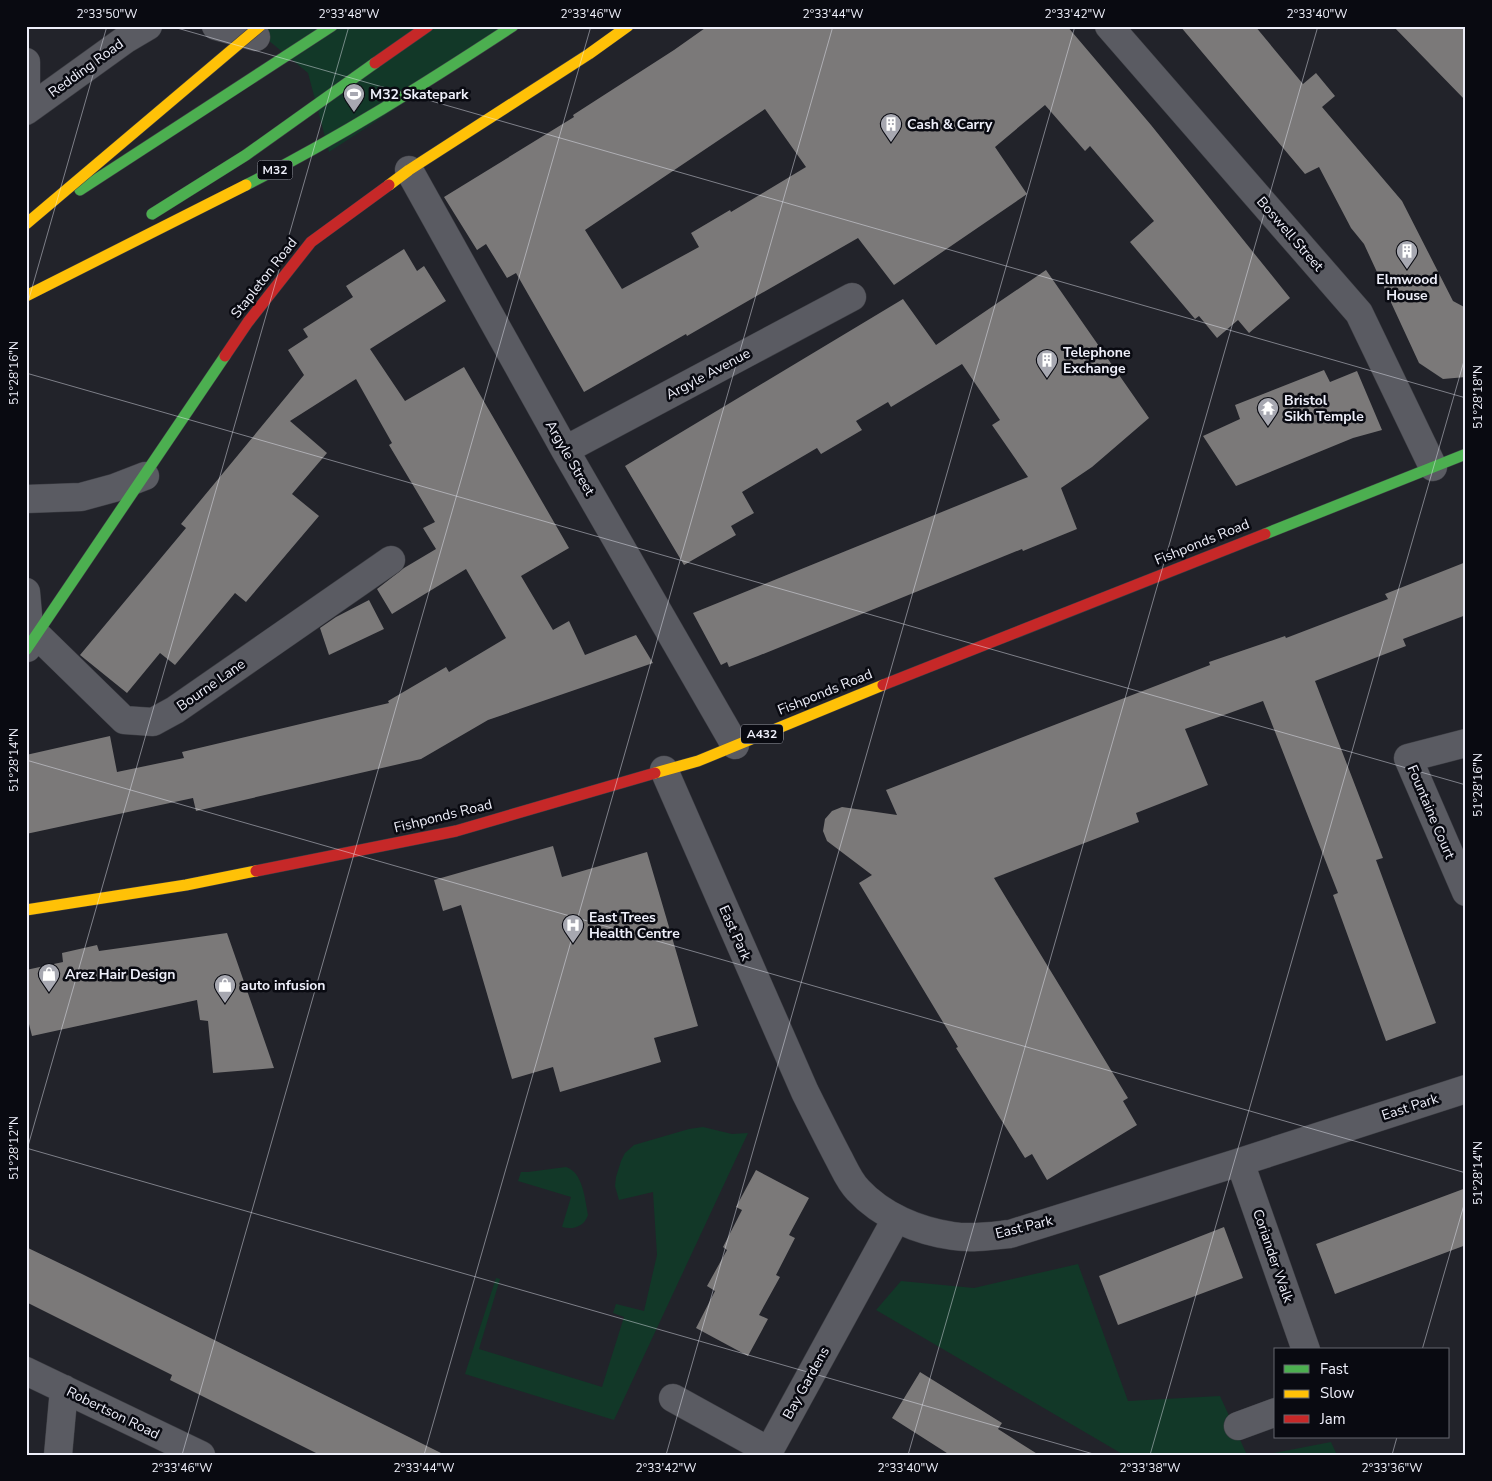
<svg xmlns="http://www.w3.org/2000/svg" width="1492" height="1481" viewBox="0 0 1492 1481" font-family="'Nunito Sans',sans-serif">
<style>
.green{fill:#123828}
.building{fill:#7b7979;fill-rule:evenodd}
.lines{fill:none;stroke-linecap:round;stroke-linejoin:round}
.street-casing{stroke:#3d3e44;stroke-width:29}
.fast-casing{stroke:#3d3e44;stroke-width:12}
.slow-casing{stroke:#3d3e44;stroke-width:12}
.jam-casing{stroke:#3d3e44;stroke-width:12}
.street{stroke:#5a5b62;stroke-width:28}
.fast{stroke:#4caf50;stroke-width:11}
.slow{stroke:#ffc107;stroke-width:11}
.jam{stroke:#c62828;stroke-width:11}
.slow-bridge-casing{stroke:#3d3e44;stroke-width:12;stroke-linecap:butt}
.slow-bridge{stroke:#ffc107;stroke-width:11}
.ticks{fill:none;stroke:#eeeffa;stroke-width:1;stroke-opacity:0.45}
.labels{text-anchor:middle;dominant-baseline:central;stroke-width:5;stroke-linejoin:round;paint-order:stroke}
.shield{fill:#090a11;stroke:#a9aab4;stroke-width:1}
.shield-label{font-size:12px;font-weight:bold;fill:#eeeffa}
.street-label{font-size:14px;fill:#eeeffa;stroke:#090a11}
.poi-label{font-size:14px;font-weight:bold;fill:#eeeffa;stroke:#090a11;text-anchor:start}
.neatline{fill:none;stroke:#eeeffa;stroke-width:2}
.ticks-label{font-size:12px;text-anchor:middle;fill:#eeeffa}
</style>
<rect width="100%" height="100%" fill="#22232a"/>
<path class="green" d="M251,26H522L329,152L308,73Z
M703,1127L732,1134L748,1133L614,1420L465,1374L496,1278L500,1279L479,1349L602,1387L624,1317L613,1313L616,1304L644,1311L657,1255L653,1192L619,1200L615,1186L616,1177L621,1161L625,1153L634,1145L689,1129Z
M566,1167C583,1172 585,1200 588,1215C584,1227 573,1230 562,1227L571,1197L518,1181L521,1172H528Z
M1078,1264L1128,1401L1220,1396L1247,1455H1124L876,1310L901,1281L974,1288Z
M1331,1442L1337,1455H1263Z"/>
<path class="building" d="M708,26H1067L1151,125L1290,298L1249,333L1238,320L1217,338L1199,316L1195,319L1130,242L1154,221L1090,146L1085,151L1045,105L995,147L1027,194L894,285L858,238L687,336L686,334L584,392L516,273L507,278L486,244L477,250L444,197L574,117L573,115L674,50ZM765,109L806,167L731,212L730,210L691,233L699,247L622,289L585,230Z
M1180,26H1255L1303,84L1316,73L1335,96L1322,107L1402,201L1453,301L1466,308V377L1443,379L1419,363L1364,244L1351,228L1319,167L1305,174Z
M1393,26H1466V101Z
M404,249L417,271L424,266L446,301L370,349L405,401L464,367L569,548L521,576L553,630L569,621L585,655L636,635L653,663L488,720L421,759L196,811L193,798L26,834V755L110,736L117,772L184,758L182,752L389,703L388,701L446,667L449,672L506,638L466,569L392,614L377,589L404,568L436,549L423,528L435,522L389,445L392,443L356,379L290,421L327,453L292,494L319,516L246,602L235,593L175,665L160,653L127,693L80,655L186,528L181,524L304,375L288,350L308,337L303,329L353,297L346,286Z
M1046,270L1149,418L1092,467L1061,488L1077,529L1023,551L1022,549L758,656L729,667L727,662L721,665L693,613L1028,477L992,425L1000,420L962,364L891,407L888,402L856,421L862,430L821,454L817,448L742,492L754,513L731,526L736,535L684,565L625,466L903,299L936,345Z
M1324,370L1330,382L1357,371L1382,430L1353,438L1236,486L1203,436L1240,419L1235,405Z
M1466,562V615L1403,639L1406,646L1315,681L1383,858L1376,860L1436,1023L1386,1041L1333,895L1338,893L1263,701L1185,729L1208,785L1136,813L1139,822L994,878L1128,1098L1123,1101L1137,1125L1047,1180L1032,1154L1025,1158L956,1048L958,1047L859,883L872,875L827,841L823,831L825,819L832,811L842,807L897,815L886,790L1210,665L1209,662L1285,636L1286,638L1388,599L1385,594Z
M369,600L384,629L329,655L320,628L336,617Z
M553,846L562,877L647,852L698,1026L654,1038L661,1062L560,1092L553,1067L512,1079L461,905L443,911L434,880Z
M227,933L274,1068L213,1073L208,1021L200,1020L197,1000L32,1036L26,1012V970L63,962L62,953L97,945L99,951Z
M756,1170L809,1198L789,1235L795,1238L776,1275L780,1277L759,1315L768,1319L748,1356L696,1328L715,1291L707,1286L727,1250L723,1247L742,1210L736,1207Z
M1466,1188V1245L1335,1294L1316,1244Z
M1224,1227L1243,1278L1118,1325L1099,1276Z
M26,1247L82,1274L445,1455H320L170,1380L172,1375L26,1302Z
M920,1372L1002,1423L998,1429L1039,1455H950L892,1418Z"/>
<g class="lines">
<g class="street-casing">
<path id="street" d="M216,26L256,37
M1109,26L1359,313L1433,467
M26,62V89
M26,111L126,39L148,26
M409,170L565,450L735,745
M565,450L852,297
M26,499L81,497L114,488L145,476
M26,592L28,615L27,648
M37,635L124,720L153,722L175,710L391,560
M1466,743L1408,758L1466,892
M664,770L805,1092C816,1114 827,1136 838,1157C844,1168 849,1181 858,1190C882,1216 918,1231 953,1236C972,1239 991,1236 1010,1234L1240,1162L1466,1089
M1240,1162L1306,1350
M26,1371L201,1455
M673,1398L769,1451L896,1219
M1238,1426L1276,1412
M58,1455L64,1389"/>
</g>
<g class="fast-casing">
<path id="fast" d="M246,185C339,138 426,83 513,26
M80,190L332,26
M152,214L246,155L375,63
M1265,534L1466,454
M26,650L225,356"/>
</g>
<g class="slow-casing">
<path id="slow" d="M389,185L409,170L589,54L628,26
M26,296L246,185
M655,773L698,761L883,685
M26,910L186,885L256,871"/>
</g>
<g class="jam-casing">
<path id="jam" d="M375,63L428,26
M225,356L248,322L311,242L389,185
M883,685L1265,534
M256,871L456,831L655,773"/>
</g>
<use href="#street" class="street"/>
<use href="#fast" class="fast"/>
<use href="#slow" class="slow"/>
<use href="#jam" class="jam"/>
<g class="slow-bridge-casing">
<path id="slow-bridge" d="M26,224L260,26"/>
</g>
<use href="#slow-bridge" class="slow-bridge"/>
</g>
<path class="ticks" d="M170,26L1466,398M26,309L107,26M26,373L1466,785M26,760L1466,1173M26,1148L1097,1455M26,1153L349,26M1422,1350L1466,1198M182,1455L591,26M424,1455L833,26M666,1455L1075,26M908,1455L1318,26M1150,1455L1466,354M1392,1455L1397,1437"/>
<defs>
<g id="stadium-pin" transform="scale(1.125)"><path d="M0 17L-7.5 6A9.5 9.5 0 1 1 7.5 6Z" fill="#a7a8b1" stroke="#090a11"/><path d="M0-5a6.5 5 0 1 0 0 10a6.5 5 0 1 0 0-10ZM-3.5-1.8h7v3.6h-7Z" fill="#fff"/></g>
<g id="building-pin" transform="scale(1.125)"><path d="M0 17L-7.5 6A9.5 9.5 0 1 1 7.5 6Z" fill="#a7a8b1" stroke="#090a11"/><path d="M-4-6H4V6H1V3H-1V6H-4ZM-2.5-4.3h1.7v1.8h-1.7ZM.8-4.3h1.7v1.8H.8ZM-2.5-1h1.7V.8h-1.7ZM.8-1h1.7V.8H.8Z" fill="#fff"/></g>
<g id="temple-pin" transform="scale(1.125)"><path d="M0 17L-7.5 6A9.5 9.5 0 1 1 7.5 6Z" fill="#a7a8b1" stroke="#090a11"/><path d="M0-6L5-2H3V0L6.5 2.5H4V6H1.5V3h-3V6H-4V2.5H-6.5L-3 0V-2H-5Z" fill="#fff"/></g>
<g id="hospital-pin" transform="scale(1.125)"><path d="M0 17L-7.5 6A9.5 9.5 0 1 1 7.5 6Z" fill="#a7a8b1" stroke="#090a11"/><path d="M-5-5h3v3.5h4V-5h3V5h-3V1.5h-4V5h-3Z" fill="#fff"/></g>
<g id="shop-pin" transform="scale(1.125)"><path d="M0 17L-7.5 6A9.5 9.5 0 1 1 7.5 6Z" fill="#a7a8b1" stroke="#090a11"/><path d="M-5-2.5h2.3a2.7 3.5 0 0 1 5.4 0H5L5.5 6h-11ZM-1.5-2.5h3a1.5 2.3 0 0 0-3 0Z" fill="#fff"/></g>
</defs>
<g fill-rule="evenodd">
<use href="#stadium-pin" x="354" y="94"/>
<use href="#building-pin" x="891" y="124"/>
<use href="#building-pin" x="1407" y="251"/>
<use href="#building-pin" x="1047" y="360"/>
<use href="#temple-pin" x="1268" y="408"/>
<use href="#hospital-pin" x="573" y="925"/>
<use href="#shop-pin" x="49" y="974"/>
<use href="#shop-pin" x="225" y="985"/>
</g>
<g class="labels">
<g class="shield">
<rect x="257.5" y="160.5" width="35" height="19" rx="4"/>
<rect x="741" y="724.5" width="42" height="19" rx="4"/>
</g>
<g class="shield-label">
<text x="275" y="170">M32</text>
<text x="762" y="734">A432</text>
</g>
<g class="street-label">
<text transform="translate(86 68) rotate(-36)">Redding Road</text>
<text transform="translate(1290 234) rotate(49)">Boswell Street</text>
<text transform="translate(264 278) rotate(-52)">Stapleton Road</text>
<text transform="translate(708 374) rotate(-28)">Argyle Avenue</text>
<text transform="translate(570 458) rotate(60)">Argyle Street</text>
<text transform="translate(1202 542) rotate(-22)">Fishponds Road</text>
<text transform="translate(211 685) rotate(-35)">Bourne Lane</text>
<text transform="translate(825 692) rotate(-22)">Fishponds Road</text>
<text transform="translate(1431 812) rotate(67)">Fountaine Court</text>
<text transform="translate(443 816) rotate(-14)">Fishponds Road</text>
<text transform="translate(735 933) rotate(66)">East Park</text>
<text transform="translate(1410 1107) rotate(-18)">East Park</text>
<text transform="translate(1024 1227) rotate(-14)">East Park</text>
<text transform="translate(1273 1256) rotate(71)">Coriander Walk</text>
<text transform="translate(806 1383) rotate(-61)">Bay Gardens</text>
<text transform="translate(113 1413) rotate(26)">Robertson Road</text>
</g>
<g class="poi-label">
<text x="370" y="94">M32 Skatepark</text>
<text x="907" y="124">Cash &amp; Carry</text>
<text x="1407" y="279" text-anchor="middle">Elmwood<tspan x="1407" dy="16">House</tspan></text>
<text x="1063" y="352">Telephone<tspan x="1063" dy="16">Exchange</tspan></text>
<text x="1284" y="400">Bristol<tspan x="1284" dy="16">Sikh Temple</tspan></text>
<text x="589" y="917">East Trees<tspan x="589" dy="16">Health Centre</tspan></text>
<text x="65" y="974">Arez Hair Design</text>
<text x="241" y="985">auto infusion</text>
</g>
</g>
<rect width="1492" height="1481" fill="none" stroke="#090a11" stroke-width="55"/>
<rect x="1274" y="1348" width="175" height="90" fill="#090a11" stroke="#65666e"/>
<rect x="1284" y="1365" width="25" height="8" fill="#4caf50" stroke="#65666e"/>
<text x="1320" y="1374" font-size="15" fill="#eeeffa">Fast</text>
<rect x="1284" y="1390" width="25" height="8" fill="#ffc107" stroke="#65666e"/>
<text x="1320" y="1398" font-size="15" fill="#eeeffa">Slow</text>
<rect x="1284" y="1415" width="25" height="8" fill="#c62828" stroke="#65666e"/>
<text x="1320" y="1424" font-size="15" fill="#eeeffa">Jam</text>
<rect x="28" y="28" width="1436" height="1426" class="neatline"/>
<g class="ticks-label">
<text x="107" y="18">2°33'50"W</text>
<text x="349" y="18">2°33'48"W</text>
<text x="591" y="18">2°33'46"W</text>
<text x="833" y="18">2°33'44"W</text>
<text x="1075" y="18">2°33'42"W</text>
<text x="1317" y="18">2°33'40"W</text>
<text transform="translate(14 373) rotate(-90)" y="4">51°28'16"N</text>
<text transform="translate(1478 397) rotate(-90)" y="4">51°28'18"N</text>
<text transform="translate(14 760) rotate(-90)" y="4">51°28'14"N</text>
<text transform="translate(1478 785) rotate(-90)" y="4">51°28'16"N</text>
<text transform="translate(14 1148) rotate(-90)" y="4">51°28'12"N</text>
<text transform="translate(1478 1173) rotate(-90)" y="4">51°28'14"N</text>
<text x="182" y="1472">2°33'46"W</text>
<text x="424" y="1472">2°33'44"W</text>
<text x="666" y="1472">2°33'42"W</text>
<text x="908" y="1472">2°33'40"W</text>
<text x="1150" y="1472">2°33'38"W</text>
<text x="1392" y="1472">2°33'36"W</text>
</g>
</svg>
